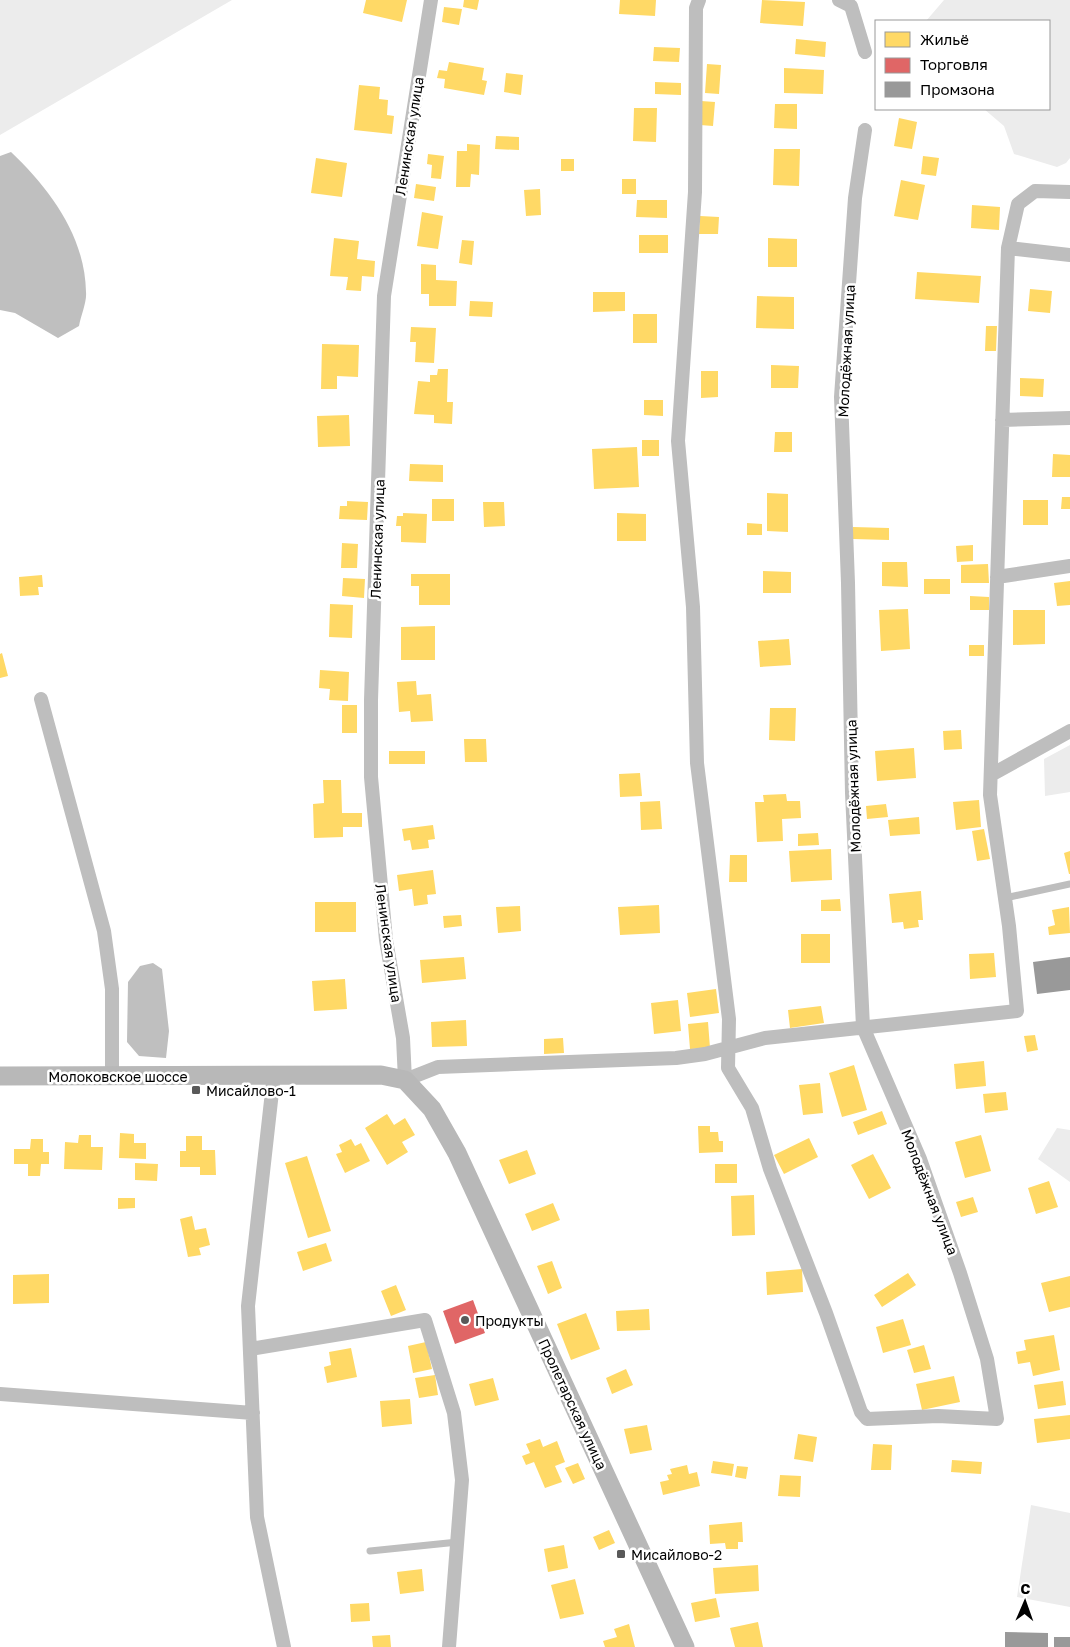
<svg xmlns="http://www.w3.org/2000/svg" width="1070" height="1647" viewBox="0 0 1070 1647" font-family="'Golos Text',sans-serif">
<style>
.green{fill:#ececec}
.water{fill:#bfbfbf}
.homes{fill:#ffd966}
.shops{fill:#e06666}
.industry{fill:#999}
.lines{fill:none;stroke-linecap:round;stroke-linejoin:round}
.service{stroke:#bebebe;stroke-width:7}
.minor{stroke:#bebebe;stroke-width:14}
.secondary{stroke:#b8b8b8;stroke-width:19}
.poi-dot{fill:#595959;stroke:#fff;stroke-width:2}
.labels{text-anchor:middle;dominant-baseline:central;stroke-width:5;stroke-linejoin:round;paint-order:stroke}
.street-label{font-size:14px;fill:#000;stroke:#fff}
.poi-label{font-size:14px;fill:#000;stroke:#fff;text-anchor:start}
</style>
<rect width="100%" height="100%" fill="#fff"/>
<path class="green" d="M0,0H232L0,135Z
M944,0H1070V158L1066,163L1057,167L1014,154L1004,126L984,109H1049V21H926Z
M1070,745V792L1045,796L1044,759Z
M1057,1128L1070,1130V1182L1038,1159Z
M1031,1505L1070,1513V1607L1017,1597Z"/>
<path class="water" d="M11,152C50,189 85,236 86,292C87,302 81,315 79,326L58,338L15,313L0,310V156Z
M153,963L162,969L169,1031L166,1058L139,1056L127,1042L128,982L140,966Z"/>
<path class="homes" d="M366,0H407L402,22L363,13Z
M464,0H479L477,10L463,7Z
M620,0H656L655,16L619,14Z
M762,0L805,2L803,26L760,23Z
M444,7L462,9L459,25L442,22Z
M796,39L826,42L825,57L795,54Z
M654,47L680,48L679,62L653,61Z
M449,62L484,68L482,80L487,81L484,95L444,88L445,79L437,78L439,70L447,71Z
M707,64L721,65L719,94L705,93Z
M784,68L824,70L823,94L784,93Z
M506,73L523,75L521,95L504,92Z
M655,82L681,83V95L655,94Z
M359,85L380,87L379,99L388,100L387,115L394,116L392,134L354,130Z
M701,101L715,102L713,126L700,125Z
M775,104H797V129L774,128Z
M634,108H657L656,142L633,141Z
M899,118L917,122L912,149L894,146Z
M496,136L519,137V150L495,149Z
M467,144L480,145L479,175L471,174L470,187H456L457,151H467Z
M774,149H800L799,186L773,185Z
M428,154L444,156L441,179L431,178L432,165L427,164Z
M923,156L939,158L936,176L921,174Z
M316,158L347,163L342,197L311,193Z
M561,159H574V171H561Z
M622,179H636V194H622Z
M901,180L925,185L918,220L894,216Z
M416,184L436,187L434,201L414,198Z
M540,189L541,215L526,216L524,190Z
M637,200H667V218L636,217Z
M972,205L1000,207L999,230L971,228Z
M422,212L443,216L438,249L417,246Z
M700,216L719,217L718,234H699Z
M639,235H668V253H639Z
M334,238L359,241L357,259L375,261L374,277L362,276L361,291L346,290L348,277L330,276Z
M768,238L797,239V267H768Z
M462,240L474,241L472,265L459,263Z
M421,264L436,265V280L457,281L456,306H429V294H421Z
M917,272L981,276L979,303L915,299Z
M1030,289L1052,291L1050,313L1028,311Z
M593,292H625V311L593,312Z
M757,296L794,297V329L756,328Z
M470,301L493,302L492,317L469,316Z
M633,314H657V343H633Z
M986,326H997L996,351H985Z
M411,327L436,328L434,363L415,362L416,342H410Z
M322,344L359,345L358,377L337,376V389H321Z
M771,365L799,366L798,388H771Z
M438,369H448L447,402H453L452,424L434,423V415L414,414L418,381L430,382V375H437Z
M701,371H718V397L701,398Z
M1020,378L1044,379L1043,397L1020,396Z
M644,400H663V416L644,415Z
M349,415L350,446L318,447L317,416Z
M775,432H792V452H774Z
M642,440H659V456H642Z
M637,447L639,487L594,489L592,449Z
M1053,454L1070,455V477H1052Z
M410,464L443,465V482L409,481Z
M767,493L788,494V532L767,531Z
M1062,497H1070V509H1061Z
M432,499H454V521H432Z
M1023,500H1048V525H1023Z
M347,501L368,502L367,520L339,519L340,506H347Z
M483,502H504L505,526L484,527Z
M403,513L427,514L426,543L401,542V526H396L397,516H403Z
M617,513L646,514V541H617Z
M747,523L762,524V535H747Z
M853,527L889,528V540L853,539Z
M342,543L358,544L357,568H341Z
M973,545V561L957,562L956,546Z
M882,562H907L908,587L882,586Z
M988,564L989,583H961V565Z
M763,571L791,572V593H763Z
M411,574H450V605H419V586H411Z
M42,575L43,587H38L39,595L20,596L19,577Z
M343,578L365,579L364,598L342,596Z
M924,579H950V594H924Z
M1070,581V605L1057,606L1054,583Z
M970,596L989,597V610H970Z
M330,604L353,605L352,638L329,637Z
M908,609L910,649L881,651L879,610Z
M1013,610H1045V644L1013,645Z
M435,626V660H401V627Z
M789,639L791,665L760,667L758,641Z
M969,645H984V656H969Z
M2,653L8,676L0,678V654Z
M320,670L349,672L348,701L329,700L330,689L319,688Z
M416,681L417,695L431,694L433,721L411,722L410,711L399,712L397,682Z
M342,705H357V733H342Z
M770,708H796L795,741L769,740Z
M961,730L962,749L944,750L943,731Z
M464,739H486L487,762H465Z
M914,748L916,778L877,781L875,751Z
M389,751H425V764H389Z
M640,773L642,796L620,797L619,774Z
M323,780H341L342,813H362V827H343V837L314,838L313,804L324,803Z
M786,794L787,801H800L801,818L782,819L783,841L757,842L755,802H764L763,795Z
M979,800L981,827L956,830L953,802Z
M660,801L662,829L641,830L640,802Z
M886,804L888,817L867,819L866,806Z
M919,817L920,834L890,836L888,820Z
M433,825L435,839L428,840L429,848L412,850L410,840L404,841L402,829Z
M984,829L990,859L977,861L972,831Z
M818,833L819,845L798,846V834Z
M831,849L832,880L791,882L789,851Z
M1070,851V874H1069L1064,853Z
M730,855H747V882H729Z
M433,870L436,894L427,895L428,904L414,906L412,889L399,891L397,875Z
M921,891L923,920H918L919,927L904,929L903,922L892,923L889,894Z
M840,899L841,911H821V900Z
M315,902H356V932H315Z
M659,905L660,933L620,935L618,907Z
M520,906L521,931L498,933L496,907Z
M1069,907L1070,933L1049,935L1048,927L1055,925L1052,910Z
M461,915L462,926L444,928L443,916Z
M801,934H830V963H801Z
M994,953L996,977L970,979L969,954Z
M464,957L466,979L422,983L420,960Z
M345,979L347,1009L314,1011L312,981Z
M716,989L719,1013L690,1017L687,993Z
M678,1000L681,1031L654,1034L651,1003Z
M821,1006L824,1023L790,1028L788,1010Z
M466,1020L467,1046L432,1047L431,1022Z
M708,1022L710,1048L690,1049L688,1024Z
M1035,1035L1038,1050L1027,1052L1024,1036Z
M563,1038L564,1053L544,1054V1039Z
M984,1061L986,1086L956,1089L954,1064Z
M854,1065L867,1110L842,1117L829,1073Z
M820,1083L823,1113L803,1115L799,1085Z
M1006,1092L1008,1110L985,1113L983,1094Z
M882,1111L887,1124L858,1135L853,1122Z
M387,1114L394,1125L405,1118L415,1135L402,1142L408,1152L387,1165L365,1128Z
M698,1126H710V1132H718L719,1141H723V1152L699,1153Z
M120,1133L134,1134V1143H146V1159L119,1158Z
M79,1135H91V1147H103L102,1170L64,1169L65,1142L78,1143Z
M981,1135L991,1171L965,1178L955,1142Z
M186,1136H202V1150H215L216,1175H200V1167H180V1151H186Z
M809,1138L818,1157L784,1174L774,1155Z
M31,1139H43V1152H49V1164H41L40,1176H28V1164H14V1149H30Z
M351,1139L355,1146L361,1143L370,1161L345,1173L336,1154L342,1152L339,1145Z
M527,1150L536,1174L509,1184L499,1160Z
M873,1154L891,1188L869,1199L851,1165Z
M307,1156L331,1231L308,1238L285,1163Z
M135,1163L158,1164L157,1181L135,1180Z
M715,1164H737V1183H715Z
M1049,1181L1058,1207L1036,1214L1028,1188Z
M754,1195L755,1235L732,1236L731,1196Z
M973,1197L978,1212L961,1217L956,1202Z
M118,1198H135V1208L118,1209Z
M553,1203L560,1220L532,1231L525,1214Z
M192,1216L195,1230L206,1228L210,1245L199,1248L201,1255L188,1257L180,1219Z
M326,1243L332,1261L303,1271L297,1252Z
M552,1261L562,1288L548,1294L537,1266Z
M802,1269L803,1292L767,1295L766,1272Z
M908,1273L916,1285L882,1307L874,1295Z
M49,1274V1303L13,1304V1275Z
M1070,1276V1307L1049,1312L1041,1283Z
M396,1285L406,1310L391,1316L381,1291Z
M649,1309L650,1330L617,1331L616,1311Z
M586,1313L600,1349L571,1360L557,1324Z
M903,1319L911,1345L883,1353L876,1327Z
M1054,1335L1060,1370L1033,1376L1030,1362L1018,1364L1016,1352L1026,1350L1024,1340Z
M426,1342L432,1369L413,1373L408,1346Z
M924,1345L931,1369L914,1373L907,1350Z
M351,1348L357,1377L327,1383L324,1367L331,1365L329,1352Z
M626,1369L633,1385L612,1394L606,1378Z
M435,1375L438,1395L419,1398L415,1378Z
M954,1376L960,1402L922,1410L916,1384Z
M493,1378L499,1400L475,1406L469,1384Z
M1063,1381L1066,1405L1038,1409L1034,1385Z
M410,1399L412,1424L382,1427L380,1401Z
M1070,1415V1439L1037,1443L1034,1419Z
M647,1425L652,1450L630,1454L624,1429Z
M798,1434L817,1437L813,1462L794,1459Z
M540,1439L543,1447L557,1441L565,1462L555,1466L562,1482L545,1488L534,1462L526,1465L522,1456L530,1453L526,1444Z
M873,1444L892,1445L891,1470H871Z
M952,1460L982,1462L981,1474L951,1472Z
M713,1461L734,1464L732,1476L711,1473Z
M578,1463L585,1479L573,1484L565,1468Z
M687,1465L689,1474L697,1472L700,1486L663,1495L660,1482L669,1480L667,1475L672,1474L670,1469Z
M737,1466L748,1467L746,1479L735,1477Z
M780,1475L801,1476L800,1497L778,1496Z
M742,1522L743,1542H738V1549H726L725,1543L710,1544L709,1525Z
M609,1530L615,1543L599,1550L593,1537Z
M564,1545L568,1568L548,1572L544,1549Z
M758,1565L759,1591L715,1594L713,1568Z
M422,1569L424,1591L400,1594L397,1572Z
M575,1579L584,1614L560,1619L551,1585Z
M716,1598L720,1617L695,1622L691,1603Z
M369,1603L370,1621L351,1622L350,1604Z
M758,1622L763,1647H735L730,1628Z
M629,1624L635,1647H605L603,1641L617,1637L614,1629Z
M390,1635L391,1647H373L372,1636Z"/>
<path class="shops" d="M473,1300L485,1333L455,1344L443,1311Z"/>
<path class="industry" d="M1070,957V990L1037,994L1033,962Z
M1005,1632L1048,1633V1647H1005Z
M1054,1637H1070V1647H1054Z"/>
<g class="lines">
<path class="service" d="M1005,898L1070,884
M370,1551L458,1542"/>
<path class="minor" d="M431,0L384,296L371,700V777L386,940L403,1038L405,1080L438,1067L676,1058L705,1054L765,1038L1017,1011L1009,926L990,795L1008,248L1018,204L1035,191L1070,192
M699,0L696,8L695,192L678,441L693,607L697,763L729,1019L728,1068L752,1108L770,1169L826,1313L861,1412L867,1419L938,1416L997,1419L987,1359L960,1273L920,1159L863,1027L852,793L848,583L841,397L855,198L865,130
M839,0L851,6L865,52
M1008,248L1070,255
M1002,420L1070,418
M997,577L1070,566
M41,699L104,931L112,989V1076
M991,775L1070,731
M274,1074L248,1306L257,1517L284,1647
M250,1349L425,1320L454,1413L462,1480L449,1647
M0,1394L253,1413"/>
<path class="secondary" d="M0,1076L381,1075L405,1080L432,1109L457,1153L685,1647"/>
</g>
<g class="poi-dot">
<rect x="191" y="1085" width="10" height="10" rx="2.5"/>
<circle cx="465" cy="1320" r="5"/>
<rect x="616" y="1549" width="10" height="10" rx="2.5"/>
</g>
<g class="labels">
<g class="street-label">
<text transform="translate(409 136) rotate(-81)">Ленинская улица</text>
<text transform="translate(846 351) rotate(-87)">Молодёжная улица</text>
<text transform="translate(377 539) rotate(-88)">Ленинская улица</text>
<text transform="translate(853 786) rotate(-92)">Молодёжная улица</text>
<text transform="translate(389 943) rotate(82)">Ленинская улица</text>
<text x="118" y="1076">Молоковское шоссе</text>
<text transform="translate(930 1192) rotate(69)">Молодёжная улица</text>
<text transform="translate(573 1404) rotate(65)">Пролетарская улица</text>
</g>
<g class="poi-label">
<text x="206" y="1090">Мисайлово-1</text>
<text x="475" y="1320">Продукты</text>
<text x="631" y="1554">Мисайлово-2</text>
</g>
</g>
<rect x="875" y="20" width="175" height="90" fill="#ffffff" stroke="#999999"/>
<rect x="885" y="32" width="25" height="15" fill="#ffd966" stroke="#999999"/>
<text x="920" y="45" font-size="15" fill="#000000">Жильё</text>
<rect x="885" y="58" width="25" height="15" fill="#e06666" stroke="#999999"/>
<text x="920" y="70" font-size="15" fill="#000000">Торговля</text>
<rect x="885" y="82" width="25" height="15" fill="#999999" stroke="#999999"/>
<text x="920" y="95" font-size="15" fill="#000000">Промзона</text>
<g transform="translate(1025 1602) rotate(2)" stroke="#ffffff" stroke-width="4" paint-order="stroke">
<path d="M0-4L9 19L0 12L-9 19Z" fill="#000000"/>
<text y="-8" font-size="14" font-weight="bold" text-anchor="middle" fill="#000000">С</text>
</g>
</svg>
